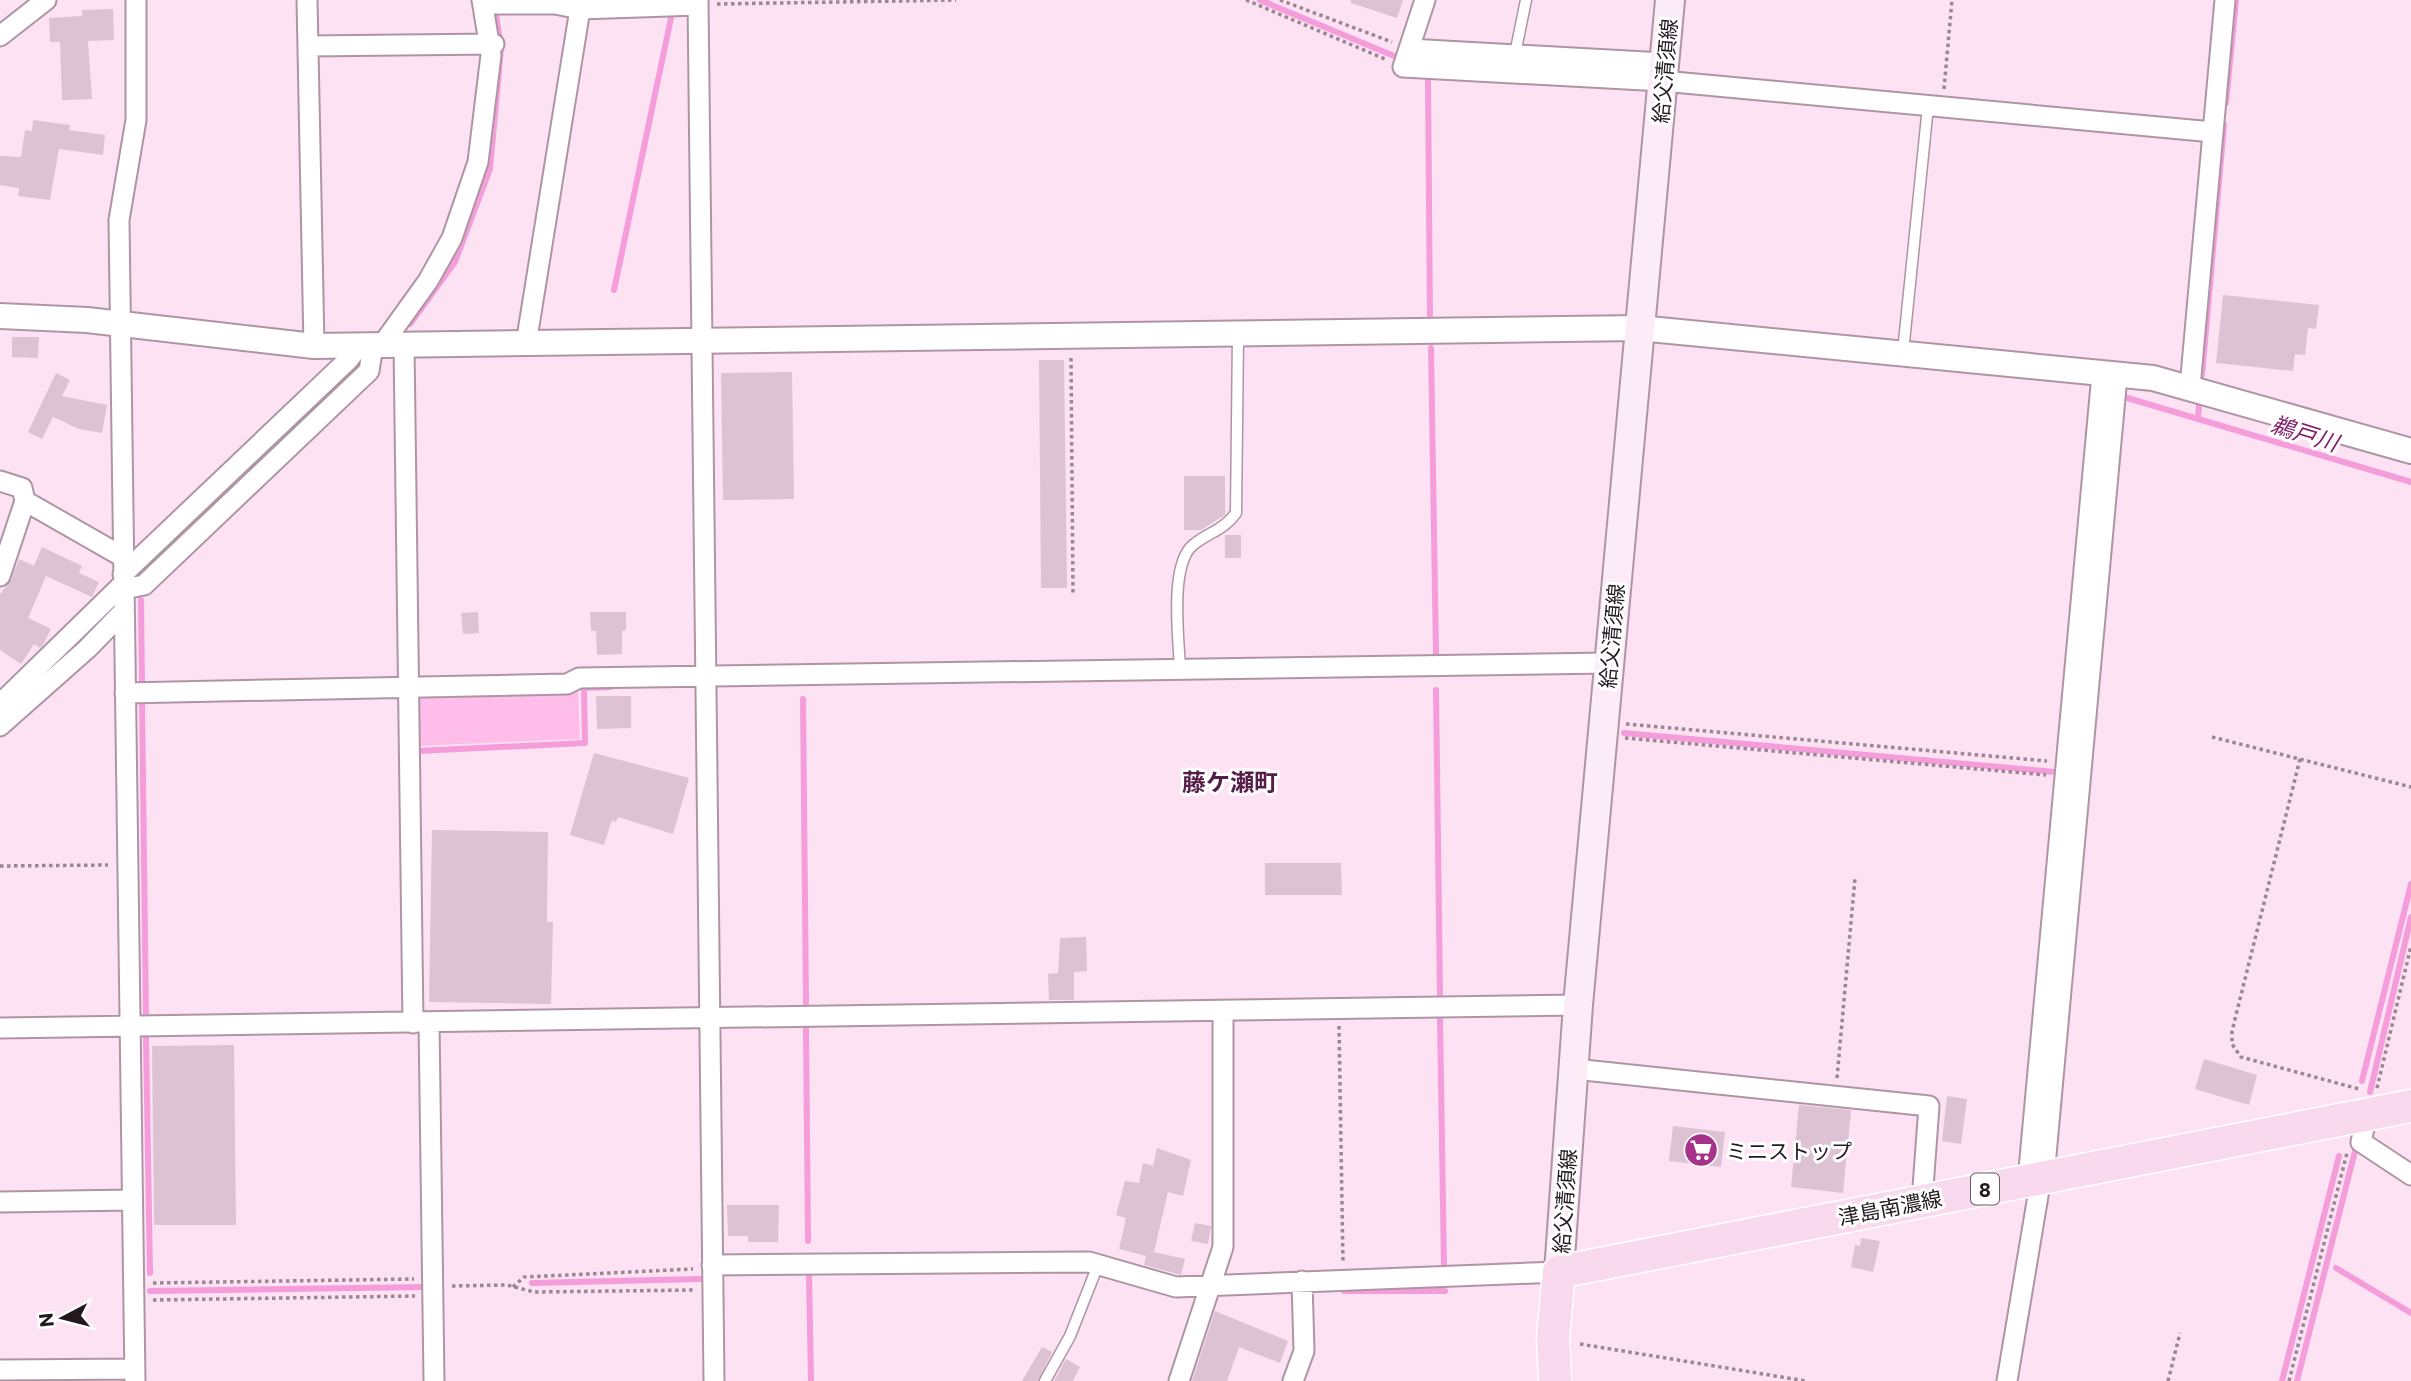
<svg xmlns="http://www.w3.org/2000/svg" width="2411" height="1381" viewBox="0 0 2411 1381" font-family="Commissioner,'Noto Sans JP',sans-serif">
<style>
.green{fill:#ffbde9}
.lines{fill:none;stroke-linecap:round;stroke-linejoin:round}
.stream{stroke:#f59dda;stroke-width:6}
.building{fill:#ddc2d3}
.service-casing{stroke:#ae95a5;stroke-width:13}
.minor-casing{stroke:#ae95a5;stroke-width:23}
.tertiary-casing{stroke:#ae95a5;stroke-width:28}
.secondary-casing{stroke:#ae95a5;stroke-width:32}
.primary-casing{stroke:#fff;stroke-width:35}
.path{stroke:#9a8793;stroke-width:3.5;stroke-dasharray:3.5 3.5;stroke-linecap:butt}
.service{stroke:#fff;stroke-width:10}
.minor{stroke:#fff;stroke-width:19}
.tertiary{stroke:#fff;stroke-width:24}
.secondary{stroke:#fcecf7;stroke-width:28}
.primary{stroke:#f9d9ee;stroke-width:32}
.labels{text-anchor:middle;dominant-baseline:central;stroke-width:6;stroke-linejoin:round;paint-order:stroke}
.shield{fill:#fff;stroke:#645e62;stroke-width:2}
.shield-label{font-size:19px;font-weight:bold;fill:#22191f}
.street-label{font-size:21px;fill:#22191f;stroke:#fff}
.poi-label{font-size:21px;fill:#22191f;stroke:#fff;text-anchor:start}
.water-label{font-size:23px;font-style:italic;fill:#7f1968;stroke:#fff}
.quarter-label{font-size:24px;font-weight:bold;fill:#561d47;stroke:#fff}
</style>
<rect width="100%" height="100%" fill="#fde2f3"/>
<path class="green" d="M578,689L580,739L416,746L415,701L421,693Z"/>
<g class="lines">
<path class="stream" d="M1260,0L1394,56
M1428,78L1430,321
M2226,103L2236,0
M614,290L671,18
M410,324L455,262L490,169L501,48L496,15
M1431,348L1436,654
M2202,375L2224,125
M2124,397L2411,482
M2198,419L2199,405
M138,575L189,530
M141,600L142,686
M1436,690L1440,995
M803,699L806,1003
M142,700L146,1016
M1624,733L2055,772
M418,758V751L585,743L584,688L610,687
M1440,1020L1444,1266
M806,1029L808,1241
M146,1038L150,1273
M2362,1081L2411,884
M2370,1092L2411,917
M2336,1268L2411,1313
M809,1275L811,1381
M532,1283L700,1279
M150,1291L425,1287
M1344,1291H1445
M2282,1381L2339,1156
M2297,1381L2356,1147"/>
</g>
<path class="building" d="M1351,0H1403L1397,18L1351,3Z
M113,9L114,40L88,41L92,99L62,100L60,42H50L49,18L82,16V10Z
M33,120L70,125L69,130L105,135L103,155L59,149L50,200L18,196L19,188L0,185V156L21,157L25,130L32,131Z
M2223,295L2319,305L2316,329L2308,328L2305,355L2295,354L2293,371L2216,363Z
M12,337H39L38,358L12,357Z
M1039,360H1064L1067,588H1041Z
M792,372L794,499L723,500L721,373Z
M56,373L70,380L62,396L107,405L102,433L79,429L53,417L42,439L28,432Z
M1184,476H1225V515L1201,530H1184Z
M1225,535H1241V558H1225Z
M42,547L82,566L79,573L99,582L92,597L46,576L28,618L51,629L43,645L40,648L34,644L21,664L0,650V594L11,580L19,559L34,566Z
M478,612L479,633L463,634L461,613Z
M590,612H626V630L622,631V654L597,655L596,631H591Z
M596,696H631V728L597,729Z
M594,753L689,778L673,834L618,817L616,822L612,820L604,845L570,835Z
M432,830L548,832L547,922H553L551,1004L429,1002Z
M1265,863H1341L1342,895H1265Z
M1086,937L1087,971L1074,972V1000H1049L1048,974L1058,973L1060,938Z
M234,1045L236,1225H154L152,1046Z
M2204,1059L2257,1075L2249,1105L2195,1089Z
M1947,1096L1967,1099L1961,1144L1942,1141Z
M1799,1105L1851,1110L1843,1193L1791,1187Z
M1673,1126L1725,1132L1721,1167L1669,1161Z
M1157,1148L1191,1160L1183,1196L1168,1192L1154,1252L1185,1259L1181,1275L1144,1265L1146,1256L1119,1249L1126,1218L1116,1215L1125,1181L1139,1183L1143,1163L1153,1166Z
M727,1205H779L778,1242H748V1236H728Z
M1195,1223L1211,1226L1208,1244L1191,1241Z
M1861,1238L1880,1241L1873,1272L1851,1267L1855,1245L1860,1246Z
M1215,1311L1288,1341L1280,1363L1239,1347L1227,1381H1192Z
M1042,1347L1052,1352L1038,1381H1022Z
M1066,1359L1080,1367L1073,1381H1054Z"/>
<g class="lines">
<g class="service-casing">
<path id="service" d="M1515,54L1526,0
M1903,352L1928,106
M1180,670C1179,640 1169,565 1193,545C1209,532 1224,530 1236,513L1238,335
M1045,1381L1070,1336L1098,1265"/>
</g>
<g class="minor-casing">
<path id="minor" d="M307,0L314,346
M698,0L714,1381
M1425,0L1403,67L1663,81L2213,132
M483,4H555L580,9
M0,36L46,0
M308,46L494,44
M1409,49L1664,63
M526,344L580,9L698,5
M382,345L428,281L452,238L478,162L491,55L482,0
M404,345L413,1023
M2190,387L2225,0
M0,481L22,488L25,501L0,576
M25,501L123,557
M123,574L348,360L360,345
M124,589L144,585L369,371L373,345
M125,693L567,684L579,678L1609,663
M0,704L123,584
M0,726L87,649L124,611
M429,1022L434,1381
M0,1028L1578,1005
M1574,1069L1929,1106L1922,1201
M2367,1114L2361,1142L2411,1175
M2044,1177L2117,376
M2028,1180L2102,374
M0,1202L132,1200
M712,1265L1089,1262L1176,1287L1559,1272
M0,1370L134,1369
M135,1381L119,220L136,120V0
M1179,1381L1223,1247V1012
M1293,1381L1304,1351L1302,1281
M2007,1381L2041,1178"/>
</g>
<g class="tertiary-casing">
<path id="tertiary" d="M0,316L87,320L314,346L1639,328L2153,378L2411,451"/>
</g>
<g class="secondary-casing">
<path id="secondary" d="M1559,1272L1578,1005L1670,0"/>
</g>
<g class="primary-casing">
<path id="primary" d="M1555,1381L1553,1337L1559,1272L2411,1106"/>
</g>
<path class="path" d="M1246,0L1385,59
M1280,0L1392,42
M717,4L956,0
M1944,89L1952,0
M1071,358L1073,594
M1626,724L2047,761
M2212,737L2411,787
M1625,738L2046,775
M2300,759L2232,1031V1044L2241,1057L2359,1089
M0,866L108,865
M1339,1026L1343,1263
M1837,1078L1855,878
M2377,1088L2411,946
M153,1283L414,1279
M452,1286L507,1285L534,1292L695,1290
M513,1287L524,1277L693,1269
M153,1300L415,1296
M1580,1344L1806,1381
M2168,1381L2180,1333
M2289,1381L2347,1153"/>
<use href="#service" class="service"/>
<use href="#minor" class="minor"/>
<use href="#tertiary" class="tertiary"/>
<use href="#secondary" class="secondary"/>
<use href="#primary" class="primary"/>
</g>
<defs>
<g id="supermarket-disc" transform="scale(1.75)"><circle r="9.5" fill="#a7328b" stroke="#fff"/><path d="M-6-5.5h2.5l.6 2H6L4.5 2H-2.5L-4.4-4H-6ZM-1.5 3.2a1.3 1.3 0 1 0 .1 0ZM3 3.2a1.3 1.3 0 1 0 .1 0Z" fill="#fff"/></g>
</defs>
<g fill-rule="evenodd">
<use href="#supermarket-disc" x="1701" y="1150"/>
</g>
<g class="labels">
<rect class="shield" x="1971" y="1173.5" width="28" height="31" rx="5"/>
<g class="shield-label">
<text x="1985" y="1189">8</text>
</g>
<g class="street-label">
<text transform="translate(1664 71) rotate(-85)">給父清須線</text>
<text transform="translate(1611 636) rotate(-85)">給父清須線</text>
<text transform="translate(1564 1201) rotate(-86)">給父清須線</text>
<text transform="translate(1890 1207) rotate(-11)">津島南濃線</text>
</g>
<g class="poi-label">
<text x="1726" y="1150">ミニストップ</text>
</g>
<g class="water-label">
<text transform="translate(2305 433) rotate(17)">鵜戸川</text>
</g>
<g class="quarter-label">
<text x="1230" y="781">藤ケ瀬町</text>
</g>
</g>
<g transform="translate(63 1318) rotate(263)" stroke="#ffffff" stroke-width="5" paint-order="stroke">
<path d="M0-5L12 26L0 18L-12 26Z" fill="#22191f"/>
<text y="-10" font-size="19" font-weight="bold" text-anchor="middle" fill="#22191f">N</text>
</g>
</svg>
